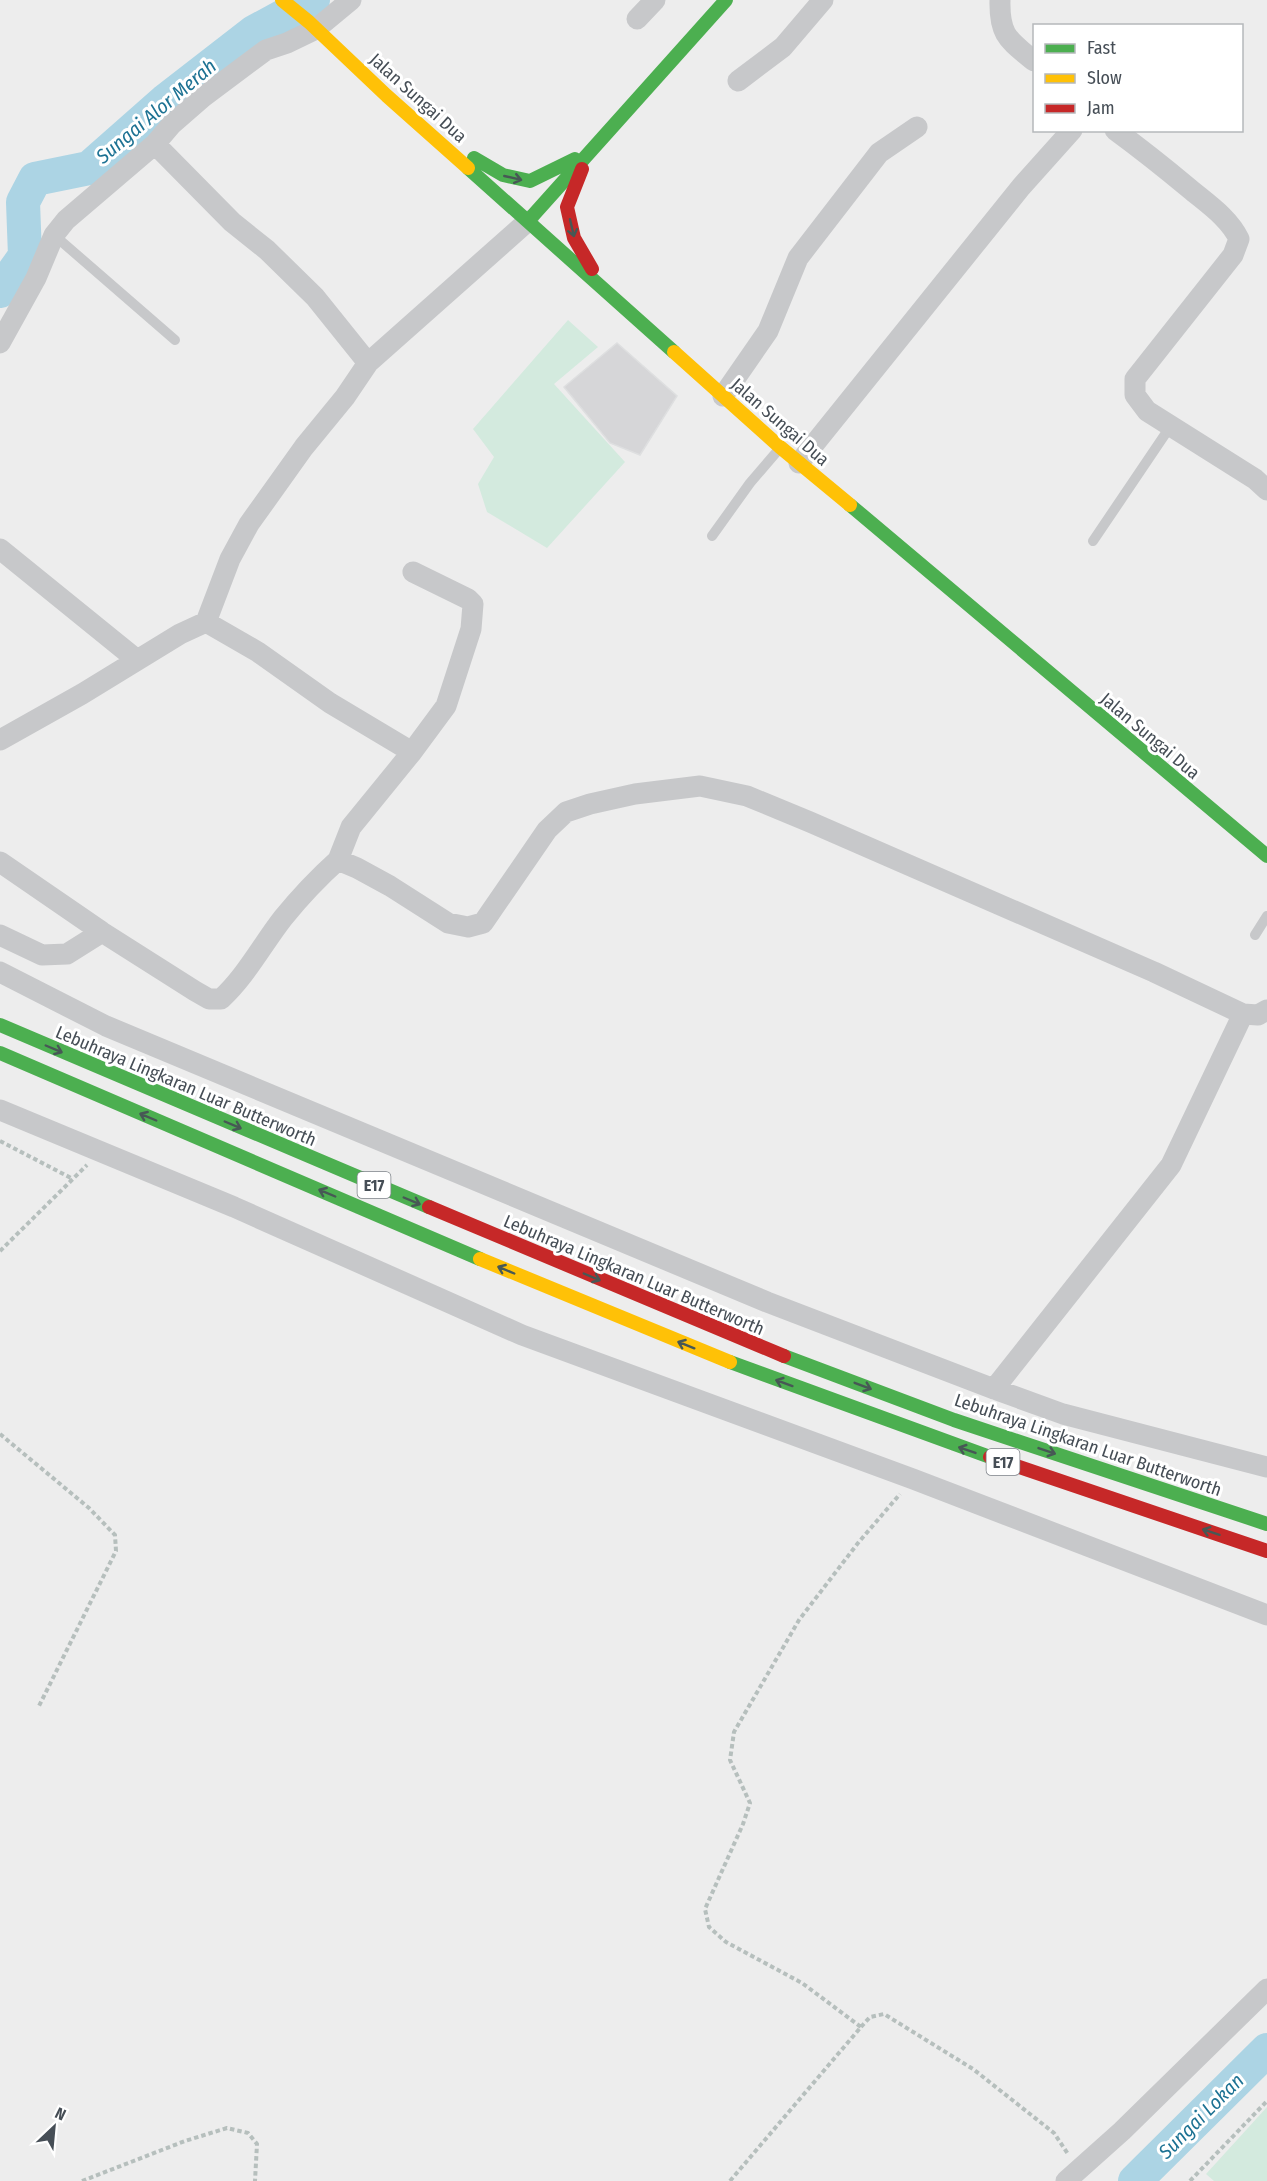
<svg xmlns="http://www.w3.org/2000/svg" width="1267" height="2181" viewBox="0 0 1267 2181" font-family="'Fira Sans Condensed',sans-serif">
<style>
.green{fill:#d3eade}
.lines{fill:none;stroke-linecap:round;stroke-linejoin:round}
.river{stroke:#acd4e4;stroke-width:34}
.building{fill:#d6d6d8;stroke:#dedfe0;stroke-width:1.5}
.path{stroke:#b6bfbd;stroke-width:4;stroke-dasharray:4.5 3;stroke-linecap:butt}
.lane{stroke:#c7c8ca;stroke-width:10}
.street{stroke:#c7c8ca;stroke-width:21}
.fast{stroke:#4caf50;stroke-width:14}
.slow{stroke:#ffc107;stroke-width:14}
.jam{stroke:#c62828;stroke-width:14}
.oneway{stroke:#475855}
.labels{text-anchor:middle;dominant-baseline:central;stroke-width:6;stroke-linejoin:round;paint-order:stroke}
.shield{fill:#fff;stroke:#7e8389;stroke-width:1.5}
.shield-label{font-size:16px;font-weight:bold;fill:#464e56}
.street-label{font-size:18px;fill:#464e56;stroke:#fff}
.water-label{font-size:20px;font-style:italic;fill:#1d7293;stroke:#fff}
</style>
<rect width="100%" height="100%" fill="#ededed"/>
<path class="green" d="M568,320L598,347L554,384L625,462L547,548L487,512L478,484L494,457L473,429Z
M1267,2107V2181H1214L1206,2174Z"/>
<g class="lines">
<path class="river" d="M0,291L25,256L23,202L35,179L89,168L165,101L254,32L313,0
M1135,2181L1267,2050"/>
</g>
<path class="building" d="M617,343L677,396L640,455L610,443L564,387Z"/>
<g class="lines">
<path class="path" d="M0,1141L73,1179
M0,1251L87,1165
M0,1434L89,1508L115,1535L116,1551L39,1706
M861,2027L870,2017L884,2014L973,2069L1054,2133L1068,2154
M82,2181L185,2141L227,2128L248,2133L257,2144L255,2181
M730,2181L861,2027L802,1983L726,1942L709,1927L705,1909L743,1824L750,1803L730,1760L734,1732L799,1620L858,1543L900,1494
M1190,2181L1267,2101"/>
<path class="lane" d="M54,235L175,340
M712,536L750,483L780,448
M1093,541L1170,427
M1255,935L1267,916"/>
<path class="street" d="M1000,0C999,36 1009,40 1034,61
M637,19L655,0
M738,81L783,47L823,0
M1115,130C1141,149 1166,169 1190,189C1208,204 1229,218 1239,239L1233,255L1135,379V395L1147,411L1255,479L1267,490
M155,144L232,222L267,250L315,297L368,363
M0,343L36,278L54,235L66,220L155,144L172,124L203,97L266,50L287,43L316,29L351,0
M723,396L768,331L798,258L879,153L917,127
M799,463L1021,187L1072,130
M0,549L137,660
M206,622L258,652L330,703L412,752
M0,740L82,694L180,634L206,622L230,559L249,524L304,447L345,397L368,363L528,221
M338,860L351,827L412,752L446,706L471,629L473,604L468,599L413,572
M0,862L102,932L195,991L209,999H221C246,976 262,945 283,918C300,897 318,878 338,860L357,868L390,886L448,923L468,927L483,923L547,830L566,812L590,804L635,794L700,786L747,796L810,822L1154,972L1243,1014L1258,1015L1267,1010
M0,935L42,955L67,954L102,932
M0,972L106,1026L767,1302L994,1389L1063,1414L1267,1467
M0,1110L234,1207L522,1335L913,1479L1267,1615
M994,1389L1171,1165L1243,1014
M1066,2181L1122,2131L1267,1989"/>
<path class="fast" d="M474,158L503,175L530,181L575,159
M468,168L674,352
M528,221L726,0
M850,505L1267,856
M0,1025L429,1207
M0,1053L480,1259
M784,1356L954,1420L1267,1524
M730,1362L990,1457"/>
<path class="slow" d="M282,0L309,22L387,96L468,168
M674,352L780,447L850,505
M480,1259L730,1362"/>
<path class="jam" d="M582,169L567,207L574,238L592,269
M429,1207L784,1356
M990,1457L1267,1551"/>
</g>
<defs><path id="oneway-shaft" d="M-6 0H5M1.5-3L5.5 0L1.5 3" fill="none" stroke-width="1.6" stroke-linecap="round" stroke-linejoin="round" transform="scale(1.5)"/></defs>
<g class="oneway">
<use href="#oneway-shaft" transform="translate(513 178) rotate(13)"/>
<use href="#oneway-shaft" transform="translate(572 228) rotate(77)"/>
<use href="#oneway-shaft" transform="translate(54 1049) rotate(23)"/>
<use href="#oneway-shaft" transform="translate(148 1117) rotate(-157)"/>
<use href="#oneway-shaft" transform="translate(233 1125) rotate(23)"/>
<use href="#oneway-shaft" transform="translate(327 1193) rotate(-157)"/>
<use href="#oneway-shaft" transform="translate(412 1201) rotate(23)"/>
<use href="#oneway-shaft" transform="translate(506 1270) rotate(-157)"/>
<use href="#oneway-shaft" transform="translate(592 1277) rotate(23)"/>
<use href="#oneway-shaft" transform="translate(686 1345) rotate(-158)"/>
<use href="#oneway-shaft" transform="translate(784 1383) rotate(-160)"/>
<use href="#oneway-shaft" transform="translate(863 1386) rotate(21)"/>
<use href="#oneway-shaft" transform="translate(967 1450) rotate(-161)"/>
<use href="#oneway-shaft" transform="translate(1047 1451) rotate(19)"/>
<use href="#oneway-shaft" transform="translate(1211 1532) rotate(-162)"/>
</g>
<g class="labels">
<g class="shield">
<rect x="357.5" y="1172" width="33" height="26" rx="4.5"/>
<rect x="986.5" y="1449" width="33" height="26" rx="4.5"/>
</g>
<g class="shield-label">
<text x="374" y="1185">E17</text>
<text x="1003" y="1462">E17</text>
</g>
<g class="street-label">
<text transform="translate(418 98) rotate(42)">Jalan Sungai Dua</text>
<text transform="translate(780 422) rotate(41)">Jalan Sungai Dua</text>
<text transform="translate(1150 736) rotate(40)">Jalan Sungai Dua</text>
<text transform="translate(186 1086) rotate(23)">Lebuhraya Lingkaran Luar Butterworth</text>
<text transform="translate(634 1275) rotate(23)">Lebuhraya Lingkaran Luar Butterworth</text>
<text transform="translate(1088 1445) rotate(19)">Lebuhraya Lingkaran Luar Butterworth</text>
</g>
<g class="water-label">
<text transform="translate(156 111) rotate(-40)">Sungai Alor Merah</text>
<text transform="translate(1201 2116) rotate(-45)">Sungai Lokan</text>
</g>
</g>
<rect x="1033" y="24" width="210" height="108" fill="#ffffff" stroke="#b5b8bb" stroke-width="1.5"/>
<rect x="1045" y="44" width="30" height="9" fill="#4caf50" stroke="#b5b8bb" stroke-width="1.5"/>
<text x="1087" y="54" font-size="18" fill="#464e56">Fast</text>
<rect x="1045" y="74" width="30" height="9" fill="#ffc107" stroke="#b5b8bb" stroke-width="1.5"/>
<text x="1087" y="84" font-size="18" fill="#464e56">Slow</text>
<rect x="1045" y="104" width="30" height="9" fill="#c62828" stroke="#b5b8bb" stroke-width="1.5"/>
<text x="1087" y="114" font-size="18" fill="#464e56">Jam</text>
<g transform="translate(54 2127) rotate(26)" stroke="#ffffff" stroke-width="4.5" paint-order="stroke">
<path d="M0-4.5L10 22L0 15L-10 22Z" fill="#464e56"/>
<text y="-9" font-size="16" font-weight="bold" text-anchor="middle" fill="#464e56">N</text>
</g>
</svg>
